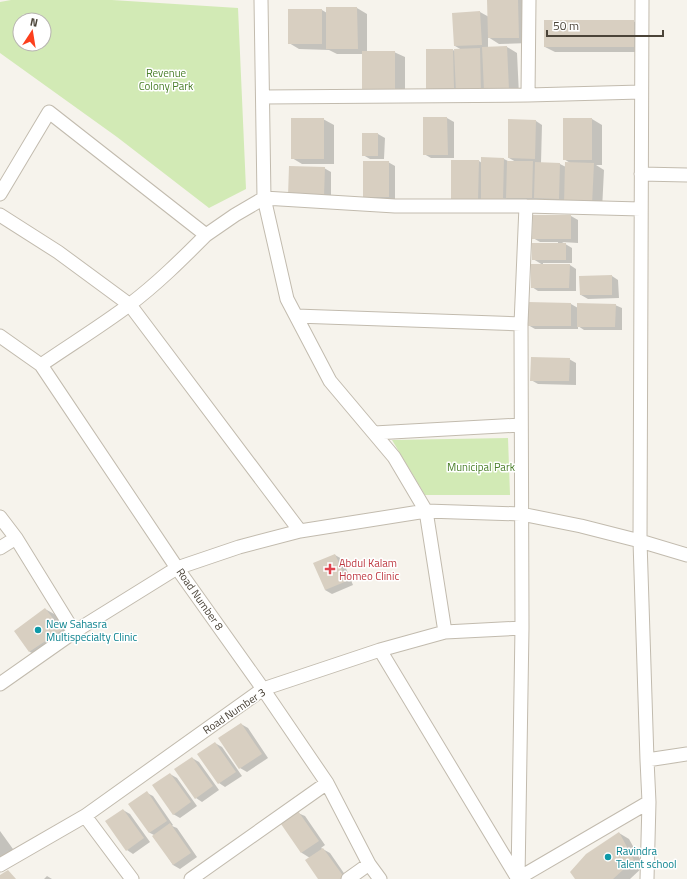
<svg xmlns="http://www.w3.org/2000/svg" width="687" height="879" viewBox="0 0 687 879" font-family="'Titillium Web',sans-serif">
<style>
.green{fill:#d2eab5;fill-rule:evenodd}
.shadow{fill:#0003;fill-rule:evenodd}
.building{fill:#d8cfc1}
.lines{fill:none;stroke-linecap:round;stroke-linejoin:round}
.street-casing{stroke:#c2bbae;stroke-width:15}
.street{stroke:#fff;stroke-width:13}
.health-dot{fill:#e0444e;stroke:#fff;stroke-width:1.5}
.culture-dot{fill:#0f9aa8;stroke:#fff;stroke-width:1.5}
.labels{text-anchor:middle;dominant-baseline:central;stroke-width:3;stroke-linejoin:round;paint-order:stroke}
.park-label{font-size:11px;fill:#4a7f2a;stroke:#fff}
.health-label{font-size:11px;fill:#be3a42;stroke:#fff;text-anchor:start}
.street-label{font-size:11px;fill:#4b4439;stroke:#fff}
.culture-label{font-size:11px;fill:#0d838f;stroke:#fff;text-anchor:start}
</style>
<rect width="100%" height="100%" fill="#f6f3ec"/>
<path class="green" d="M11,0H112L238,8L246,189L209,208L117,137L0,53V2ZM20,20H44V44H20Z
M508,438L510,495H425L392,440Z"/>
<path class="shadow" d="M488,0H528L529,43L499,44L488,37V47H507L517,53L519,95L434,92L427,88L453,50L456,52L462,50L455,46L453,14L480,12L489,17Z
M327,8H357L367,14V52H394L405,57V96H373L363,54H337L329,50L299,49L289,43V10H322L327,13Z
M633,21L644,27V52H555L545,47Z
M424,118H447L454,122V158H431L424,154Z
M323,119L334,125V164H302L292,158Z
M592,119L602,125V165H596L604,170L602,210L542,201L539,200V202L514,201L510,199V203L462,207L479,161L482,163L504,159L510,162H516L509,158L536,121L542,125L541,163L560,164L566,167L570,163L564,159ZM488,198L508,199V201L488,200Z
M363,134H378L385,138L384,159H370L363,155Z
M388,162L395,166V201L371,200L364,197Z
M324,168L331,172V199H296Z
M534,216H571L578,220V243L562,242L572,248V263H543V265H570L576,269V291H538L532,287L543,265L533,259L558,244V242H540L533,238Z
M612,276L618,280L619,298L588,299L581,295Z
M529,303L571,304L578,308L615,305L622,308V330H584L578,326V329H535L528,325Z
M569,359L576,363V385L538,384L531,380Z
M335,555L342,559L353,585L332,594L325,590Z
M45,609L56,615L71,636L40,657L30,652L16,631Z
M241,724L248,728L268,758L247,772L240,768Z
M215,743L222,747L242,776L225,787L219,783Z
M192,758L199,762L219,790L202,802L196,798Z
M170,774L177,778L197,806L180,818L173,814Z
M147,793L153,796L173,825L172,826L177,828L197,857L180,869L173,865L154,835L150,833L130,804Z
M123,810L130,814L150,842L133,854L127,850Z
M298,813L305,816L325,845L321,848L330,853L348,879H319L310,858L302,853L282,824Z
M0,831L13,849L0,863Z
M619,833L629,839L644,866L630,879H577Z
M47,876L52,879H44Z"/>
<path class="building" d="M487,0H518L519,38H488Z
M326,7H357L358,49H326Z
M288,9H322V44H288Z
M480,11L482,45L454,46L452,13Z
M544,20H634V47H544Z
M507,46L509,90L484,91L482,47Z
M480,48L481,92L456,93L454,49Z
M426,49H453L454,88L426,89Z
M362,51H395V91H362Z
M423,117H447L448,155H423Z
M291,118H324V159H291Z
M563,118H592V160H563Z
M508,119L536,120L535,159L508,158Z
M362,133H378V156H362Z
M481,157L504,158L503,200L481,199Z
M451,160H479L478,202H451Z
M363,161H389V197H363Z
M507,161H533L532,198H506Z
M535,162L560,163L559,199L534,198Z
M565,162L594,163L592,205L564,204Z
M289,166L325,167L324,196H288Z
M533,215H571V239H532Z
M532,243H566V260H532Z
M531,264H570L569,288H531Z
M612,275V295H580L579,276Z
M528,302L571,303V326H527Z
M577,303L616,304L615,327H577Z
M531,357L570,358L569,381H530Z
M335,554L347,581L325,590L313,563Z
M45,608L62,630L29,652L14,631Z
M241,723L262,754L239,769L218,738Z
M215,742L236,772L218,784L197,754Z
M192,757L213,786L195,799L174,769Z
M170,773L191,802L173,815L152,785Z
M147,791L167,821L149,833L128,804Z
M123,809L144,838L126,851L105,821Z
M298,811L319,841L301,853L281,824Z
M170,823L191,853L173,865L152,836Z
M619,832L634,860L613,879H575L570,872L586,854Z
M323,848L344,877L341,879H318L305,860Z
M8,870L16,879H0V875Z"/>
<g class="lines">
<g class="street-casing">
<path id="street" d="M261,0L264,198L287,299L330,381L394,457L426,511L445,632
M642,0L640,541L647,760L649,802L647,879
M528,95L529,0
M263,97L528,95L641,92
M641,174L687,175
M0,194L49,112L206,235L235,215L264,198L395,206H526L641,209
M0,215L58,252L130,305L300,531
M296,316L521,324
M0,336L41,365L177,568L263,689L327,783L369,864L380,879
M41,365C70,345 101,326 129,305C157,284 182,259 206,235
M374,433L521,425
M0,517L16,538L74,632
M0,548L16,538
M380,650L518,879
M0,684L74,632L177,568L239,547L300,531L426,511L521,514L581,526L640,541L687,555
M647,760L687,754
M85,816L132,879
M0,865L85,816L263,689L380,650L445,632L522,628
M191,879L327,783
M348,879L369,864
M517,879L649,802
M518,879L522,628L521,324L526,206"/>
</g>
<use href="#street" class="street"/>
</g>
<path class="health-dot" d="M328 563h4v4h4v4h-4v4h-4v-4h-4v-4h4z"/>
<g class="culture-dot">
<circle cx="38" cy="630" r="4"/>
<circle cx="608" cy="857" r="4"/>
</g>
<g class="labels">
<g class="park-label">
<text x="166" y="73">Revenue<tspan x="166" dy="13">Colony Park</tspan></text>
<text x="481" y="467">Municipal Park</text>
</g>
<g class="health-label">
<text x="339" y="563">Abdul Kalam<tspan x="339" dy="13">Homeo Clinic</tspan></text>
</g>
<g class="street-label">
<text transform="translate(200 599) rotate(55)">Road Number 8</text>
<text transform="translate(234 711) rotate(-34)">Road Number 3</text>
</g>
<g class="culture-label">
<text x="46" y="624">New Sahasra<tspan x="46" dy="13">Multispecialty Clinic</tspan></text>
<text x="616" y="851">Ravindra<tspan x="616" dy="13">Talent school</tspan></text>
</g>
</g>
<g transform="translate(32 32) rotate(12)"><circle r="19" fill="#ffffff" stroke="#b7b4b0"/>
<path d="M0-3L7 15L0 10L-7 15Z" fill="#fc3f1d"/>
<text y="-6" font-size="11" font-weight="bold" text-anchor="middle" fill="#4b4439">N</text>
</g>
<path d="M547 30v6h116v-6" fill="none" stroke="#4b4439" stroke-width="2"/>
<text x="553" y="30" font-size="12" fill="#4b4439" stroke="#ffffff" stroke-width="3" paint-order="stroke">50 m</text>
</svg>
